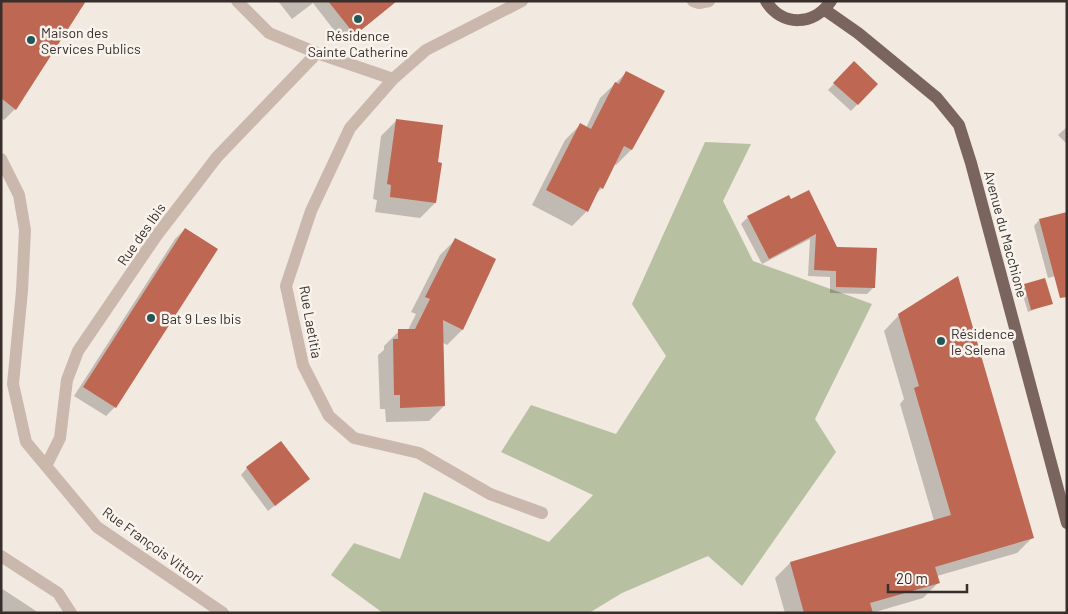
<svg xmlns="http://www.w3.org/2000/svg" width="1068" height="614" viewBox="0 0 1068 614" font-family="Barlow,sans-serif">
<style>
.green{fill:#b7c0a1}
.shadow{fill:#0003}
.building{fill:#be6752}
.lines{fill:none;stroke-linecap:round;stroke-linejoin:round}
.minor{stroke:#cab8ad;stroke-width:12}
.major{stroke:#79655d;stroke-width:12}
.poi-dot{fill:#235657;stroke:#f9f3ed;stroke-width:2}
.labels{text-anchor:middle;dominant-baseline:central;stroke-width:5;stroke-linejoin:round;paint-order:stroke}
.poi-label{font-size:14px;fill:#382e2b;stroke:#f9f3ed;text-anchor:start}
.street-label{font-size:14px;fill:#382e2b;stroke:#f9f3ed}
</style>
<rect width="100%" height="100%" fill="#f2e9e0"/>
<path class="green" d="M705,142L751,144L723,201L753,261L872,304L815,419L836,452L742,586L708,556L622,593L589,613H383L331,575L354,543L400,559L424,492L549,542L593,495L501,452L531,405L616,434L666,356L632,304Z"/>
<path class="shadow" d="M1,1L15,109L4,120L1,118Z
M278,1H391L392,4L344,43L313,3L292,19Z
M854,63L877,84L851,111L828,90Z
M626,73L631,150L616,165L614,164L602,188L595,195L587,211L572,226L532,205L565,140L580,125L586,128L600,98Z
M396,121L437,164L435,203L420,218L375,212L377,200L373,199L381,136Z
M1067,127V144L1058,135Z
M790,201L874,287L867,294L830,293V277L808,276L810,239L762,264L741,224L748,217Z
M1039,220L1067,273L1048,278L1034,226Z
M185,229L115,407L106,416L74,396L175,239Z
M455,240L494,260L462,330L447,345L442,342L444,406L429,421L386,422L385,409H380L378,355L384,350V346L399,331L408,330L416,314L411,312L440,255Z
M1044,279L1051,303L1028,312L1021,289Z
M899,315L1032,538L1017,553L937,576L938,583L923,598L872,613H785L775,578L790,563L934,521L900,404L904,399L884,331Z
M247,468L308,479L268,511L241,475Z
M1,588L39,613H1Z"/>
<path class="building" d="M1,1H86L16,110L1,98Z
M328,1H397L355,35Z
M854,61L878,84L858,105L833,83Z
M626,71L665,91L632,150L624,146L603,189L600,187L588,212L546,190L580,123L591,129L615,82L619,84Z
M396,119L443,125L438,162L442,163L436,203L390,197L391,185L387,184Z
M809,190L837,247L877,248L875,288L836,287V271L814,270L816,234L769,259L747,216L789,195L791,199Z
M1067,212V297L1060,298L1039,219Z
M185,228L218,249L116,408L83,387Z
M455,238L496,259L463,330L443,320L445,406L400,408V395H394L393,339H398V329H415L430,299L425,297Z
M958,276L1034,538L935,567L940,583L870,603L873,613H804L790,562L951,515L914,388L919,386L898,314Z
M1045,278L1053,304L1031,310L1024,284Z
M281,441L310,479L275,506L246,467Z"/>
<g class="lines">
<path class="minor" d="M237,1L269,33L317,53
M522,1L426,50L393,79L350,128L311,211L286,286L303,365L329,416L354,438L419,453L490,494L542,513
M693,1L699,3L709,1
M1,159L19,195L25,230L22,291L13,384L26,442L97,527L223,613
M46,466L60,438L67,380L78,351L157,235L217,157L317,53L393,79
M1,556L58,593L71,613"/>
<path class="major" d="M766,1C782,27 814,26 831,1
M825,10L858,33L937,98L959,125L971,163L1067,523"/>
</g>
<g class="poi-dot">
<circle cx="358" cy="19" r="5"/>
<circle cx="31" cy="40" r="5"/>
<circle cx="151" cy="318" r="5"/>
<circle cx="941" cy="341" r="5"/>
</g>
<g class="labels">
<g class="poi-label">
<text x="41" y="32">Maison des<tspan x="41" dy="16">Services Publics</tspan></text>
<text x="358" y="35" text-anchor="middle">Résidence<tspan x="358" dy="16">Sainte Catherine</tspan></text>
<text x="161" y="318">Bat 9 Les Ibis</text>
<text x="951" y="333">Résidence<tspan x="951" dy="16">le Selena</tspan></text>
</g>
<g class="street-label">
<text transform="translate(141 234) rotate(-55)">Rue des Ibis</text>
<text transform="translate(1006 234) rotate(75)">Avenue du Macchione</text>
<text transform="translate(311 322) rotate(80)">Rue Laetitia</text>
<text transform="translate(153 545) rotate(36)">Rue François Vittori</text>
</g>
</g>
<rect width="1068" height="614" fill="none" stroke="#382e2b" stroke-width="5"/>
<path d="M888 584v8h79v-8" fill="none" stroke="#382e2b" stroke-width="2.5"/>
<text x="896" y="584" font-size="15" fill="#382e2b" stroke="#f9f3ed" stroke-width="4" paint-order="stroke">20 m</text>
</svg>
